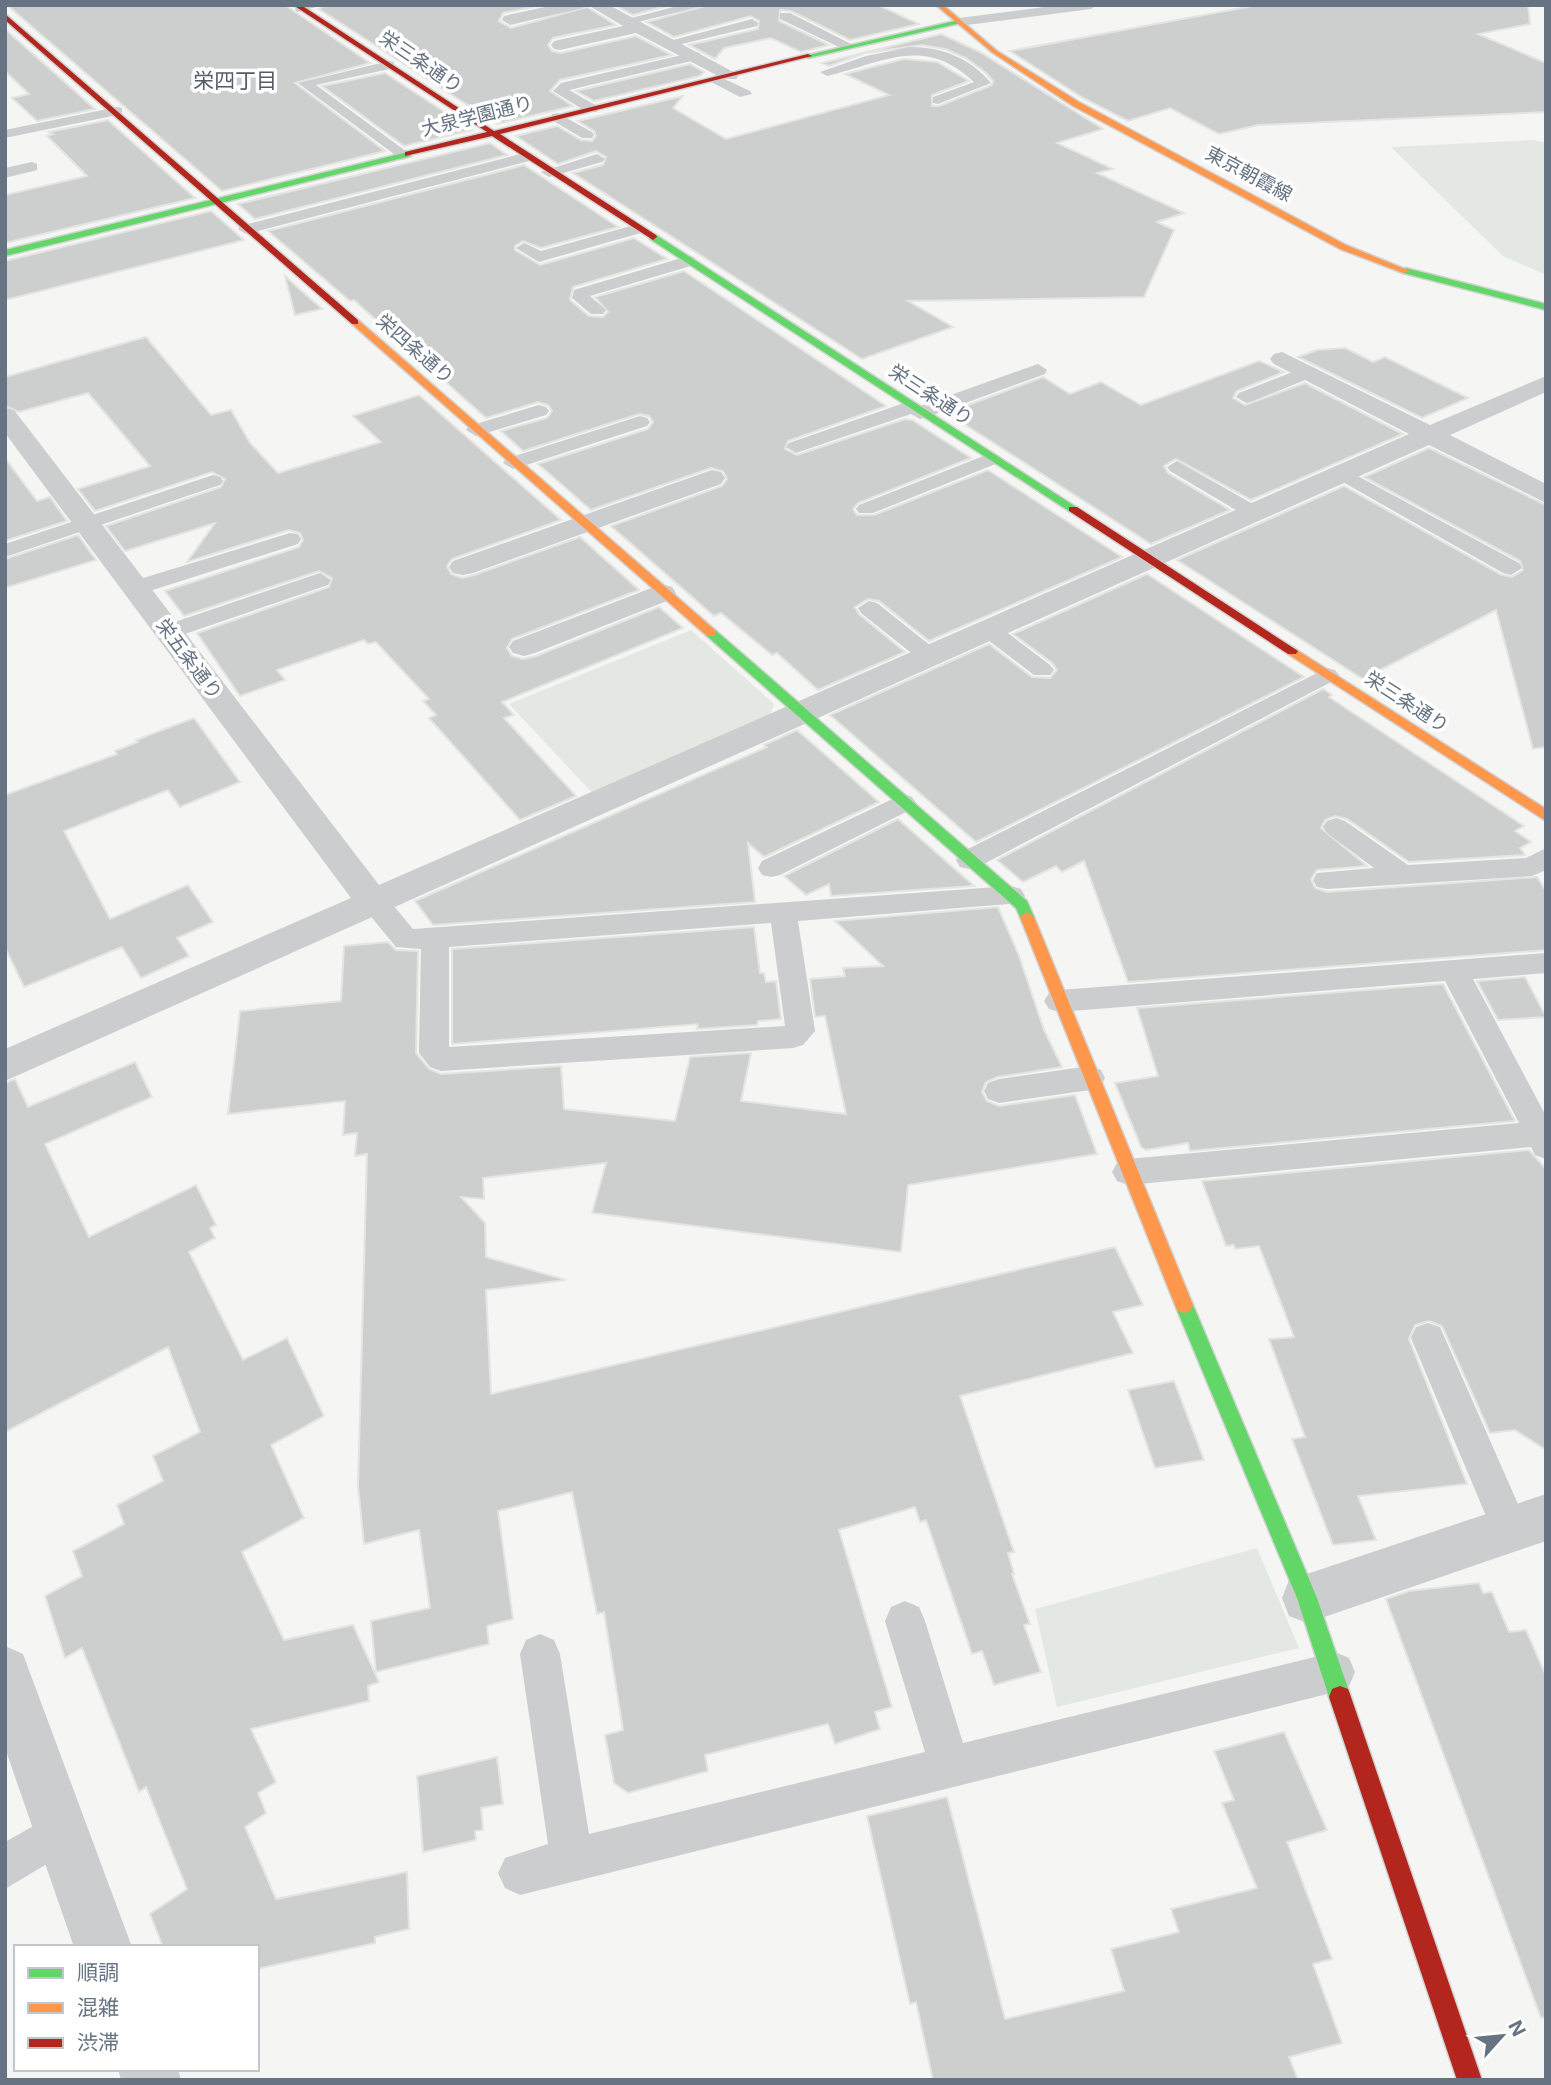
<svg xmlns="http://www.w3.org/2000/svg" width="1551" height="2085" viewBox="0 0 1551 2085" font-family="Inter,'Noto Sans JP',sans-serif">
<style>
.green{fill:#e4e8e2}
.building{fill:#cdcece;stroke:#e4e4e3;stroke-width:2}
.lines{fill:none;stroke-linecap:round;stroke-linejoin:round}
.fast-casing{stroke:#d2d3d4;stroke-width:3}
.slow-casing{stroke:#d2d3d4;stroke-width:3}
.jam-casing{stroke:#d2d3d4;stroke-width:3}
.lane{fill:#cccdce;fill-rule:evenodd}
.street{fill:#cccdce;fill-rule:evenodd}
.fast{fill:#63d668;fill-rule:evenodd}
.slow{fill:#ff974d;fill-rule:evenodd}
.jam{fill:#b3261e;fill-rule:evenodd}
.labels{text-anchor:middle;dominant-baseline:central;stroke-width:7;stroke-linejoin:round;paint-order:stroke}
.far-street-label{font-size:19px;fill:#657383;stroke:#fff}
.far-neighbourhood-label{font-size:21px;fill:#535d68;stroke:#fff}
</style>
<rect width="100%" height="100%" fill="#f5f5f3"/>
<path class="green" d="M1534,140L1546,143V275L1503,256L1391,147Z
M691,630L774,704L769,718L597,798L509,704Z
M1257,1548L1299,1648L1057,1707L1035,1609Z"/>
<path class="building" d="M7,5H285L370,63L295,83L385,151L222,191Z
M326,5H541L503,13L499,21L511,28L587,7L616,25L553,38L548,45L552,51L561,53L636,36L672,55L560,80L550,91L573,106L497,124L319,9Z
M615,5H670L633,15Z
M708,5H878L919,24L850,40L791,11L780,10L779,21L829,45L801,52L771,38L724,48L715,59L689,45L758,29L759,21L751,16L674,37L647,22Z
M1258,5H1528L1530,24L1478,34L1546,63V112L1259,125L1219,134L1170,108L1128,121L1083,98L1010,51Z
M5,29L95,109L37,121L12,98L29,94L5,71Z
M941,34L980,52L1103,129L1057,143L1113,169L1097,173L1184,213L1157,222L1174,230L1144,297L908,301L953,327L862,359L573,173L603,165L606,157L596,151L558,164L516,136L557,126L581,140L592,141L596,136L594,131L578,121L683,96L673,108L726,139L889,95L845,74L904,59L937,62L969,81L932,95V106H939L992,85L993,81L985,72L966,58L945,49L922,45L865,53L829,66L822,63Z
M690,64L704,72L700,76L594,101L576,91Z
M385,73L472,130L404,146L322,86Z
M108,120L195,198L5,243V195L87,176L47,136L53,134L49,132Z
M490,143L507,155L255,219L238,204Z
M524,165L618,227L541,248L523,241L515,246V250L540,265L634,238L667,259L573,287L570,300L589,316L603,317L608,312L595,297L684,271L886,406L788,441L785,449L797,455L905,419L912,420L971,458L858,503L853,509L857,515H874L988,470L1122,557L929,641L879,601L868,599L855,607L859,614L905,652L818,690L777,653L772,655L721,613L714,616L611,526L722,486L727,479L723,471L711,468L591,510L538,464L648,429L653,422L649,416L639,414L523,451L501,431L547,418L552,411L548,405L538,402L486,418L354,300L350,301L268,231Z
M211,211L244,240L5,300V261Z
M285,276L322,309L295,315Z
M146,337L211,415L231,410L250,443L278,473L381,442L353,416L419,395L561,520L452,559L447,566L451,574L462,578L474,575L580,537L639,590L512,639L507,648L512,656L523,659L536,656L659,607L683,628L502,702L514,715L504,718L576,796L520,820L429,718L436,715L423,701L429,699L376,642L368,644L364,640L277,670L285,680L240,696L197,633L329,587L332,578L319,571L184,616L165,591L299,547L303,540L300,533L289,530L187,562L215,523L125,551L106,526L221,487L225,479L212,472L95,511L78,489L150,466L88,393L19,412L5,406V377Z
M1345,348L1373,362L1385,357L1468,398L1422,418L1298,357L1317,350Z
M1259,361L1284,372L1237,391L1233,398L1245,405L1305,383L1403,434L1251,500L1176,459L1164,466L1168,473L1230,510L1151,544L947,413L1043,377L1070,394L1101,382L1141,405Z
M1429,448L1546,505V747L1533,749L1496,610L1363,679L1177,560L1344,486L1502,575L1512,577L1523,570L1520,561L1364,477Z
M5,458L37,501L50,497L67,521L5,541Z
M78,535L96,560L5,588V559Z
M1147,574L1304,677L976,842L830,715L989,644L1032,677L1050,678L1057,670L1052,663L1013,634Z
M1323,689L1332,695L1329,697L1524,826L1515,831L1531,842L1520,848L1525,855L1409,862L1347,819L1335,816L1325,820L1321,828L1367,866L1317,870L1311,879L1315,888L1327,892L1537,877L1546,891V950L1128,982L1084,861L1062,872L1056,866L1023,882L997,860Z
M194,718L240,782L180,807L168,790L64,831L110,919L188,885L213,922L177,938L189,956L141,978L122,947L24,987L5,947V795L117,754L115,751L138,742L136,740Z
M797,730L879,802L764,857L748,843L755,902L433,925L415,901L767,747L764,745Z
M898,819L974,886L831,896L829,884L806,895L784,876Z
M998,907L1019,956L1044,1030L1062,1067L998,1077L986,1082L982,1092L987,1101L999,1106L1075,1095L1097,1154L908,1185L901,1252L592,1213L606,1163L483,1178L484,1199L461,1197L485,1223L486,1257L566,1280L486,1290L491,1394L1115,1247L1143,1305L1113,1312L1133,1353L960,1396L1014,1552L1008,1553L1014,1574H1012L1030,1624L1024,1625L1041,1672L994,1685L982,1651L972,1654L926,1520L920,1522L915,1507L839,1530L892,1707L875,1712L880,1729L835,1744L828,1724L705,1755L708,1771L628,1793L614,1783L605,1735L623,1730L604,1612L597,1614L572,1492L498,1511L513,1619L487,1626L489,1644L376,1672L371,1621L430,1608L419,1530L364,1544L358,1486L367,1154L355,1156L357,1133L343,1135L345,1101L228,1114L240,1011L341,1001L344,946L388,942L396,950L418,951L416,1053L429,1069L441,1074L561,1066L564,1109L675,1121L690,1057L751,1053L741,1101L846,1114L825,1016L815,1017L810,979L845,976L843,968L883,966L835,921Z
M754,927L760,973H764L766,982L776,981L781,1019L758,1021L757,1025L697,1029L698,1024L452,1044V949Z
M1525,977L1546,1017L1498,1020L1477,981Z
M1443,984L1515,1121L1190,1151L1188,1143L1146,1150L1141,1147L1115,1083L1158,1076L1137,1008Z
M135,1062L152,1097L45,1144L89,1237L196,1185L216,1225L210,1228L215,1238L189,1252L243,1360L287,1338L324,1416L271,1445L304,1518L242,1552L284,1640L353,1625L379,1682L368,1686L369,1701L251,1729L276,1782L258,1793L266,1813L245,1827L276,1899L407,1872L409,1929L375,1937V1943L257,1969V1947H163L150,1914L187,1889L146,1787L139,1792L82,1648L65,1658L45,1596L82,1576L73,1551L124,1524L117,1505L163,1481L153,1456L200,1432L168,1347L5,1432V1083L15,1079L28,1107Z
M1529,1150L1546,1169V1450L1515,1430L1490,1433L1442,1326L1429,1321L1415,1325L1409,1339L1467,1484L1358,1496L1376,1540L1333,1545L1292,1439L1305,1437L1269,1339L1294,1337L1259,1246L1235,1249L1234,1245L1226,1246L1202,1181Z
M1174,1381L1204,1460L1155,1468L1128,1390Z
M1479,1583L1483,1593L1492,1592L1509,1632L1526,1630L1546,1676V2017L1541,2018L1386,1599L1409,1591Z
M1284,1732L1327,1830L1287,1842L1332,1959L1313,1964L1342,2043L1289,2057L1298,2080H933L916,2002L910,2004L867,1816L947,1797L1005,2019L1124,1991L1111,1949L1179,1932L1171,1909L1257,1888L1222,1803L1234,1800L1214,1751Z
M497,1757L503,1804L481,1808L483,1830L475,1831L476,1840L423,1852L417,1776Z"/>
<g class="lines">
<g class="fast-casing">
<path id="fast" d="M959,20L961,23L808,58L804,56Z
M408,152L411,156L5,256V250Z
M650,235H656L1079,509L1069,511L650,239Z
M1406,268L1546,304V310L1403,273L1402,271Z
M711,629L715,630L1027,901L1034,917L1032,921H1022L1016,908L707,636L705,633Z
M1184,1297L1190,1299L1193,1305L1317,1598L1351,1697L1348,1705L1340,1708L1332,1705L1329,1697L1297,1598L1175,1305L1178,1299Z"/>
</g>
<g class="slow-casing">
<path id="slow" d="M936,5H943L997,51L1079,102L1346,245L1410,271L1403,273L1340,249L1073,106L993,53Z
M352,320H358L715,630V636H707L352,324Z
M1292,647L1546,809V821L1288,654V648Z
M1027,912L1034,917L1193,1305L1190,1311L1184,1313L1178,1311L1175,1305L1020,917Z"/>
</g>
<g class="jam-casing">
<path id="jam" d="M293,5H301L494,131L808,54L812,56L500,134L656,235L657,237L653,240L492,136L405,156V152L487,132Z
M5,14L358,320V324H352L5,20Z
M1069,507H1077L1298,651L1296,654H1288L1069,511Z
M1340,1686L1348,1689L1351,1697L1482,2080H1457L1329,1697L1332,1689Z"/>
</g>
<path class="lane" d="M301,5H324L297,12L295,9Z
M681,5H706L626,25L620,21Z
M1060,5H1097L1091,9L959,26L953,22L959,18Z
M780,13H790L855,46L843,49L780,19Z
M752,19L758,23L757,26L669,47L662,43Z
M910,47C942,47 970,58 991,83L938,104L933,103V97L974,82C924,35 885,62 827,76L820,72L866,56Z
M695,52L700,53V59L569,90L597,106V112H587L553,91L561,83Z
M389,61L394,62V68L316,85L407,152V158L402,160L298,83Z
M716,75L750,91L752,94L740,97L711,82L709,79Z
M117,107L122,108V114L5,138V130Z
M557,113L592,132L594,135L592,138H582L552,120V114Z
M528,152L533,154V160L246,234L238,229L240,226Z
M597,154L605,159L602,162L549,177L541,172Z
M32,162L37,164V170L5,178V168Z
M638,224L646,229L644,232L539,262L516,248L524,243L541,251Z
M688,256L694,257L696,261L694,265L590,296L606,310L603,314H591L572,298L574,290Z
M1038,364L1047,370L1045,374L927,417L920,419L911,414L796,453L786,447L789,443L904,403L911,401L920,406Z
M1308,366L1315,368L1317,372L1315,376L1253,401L1246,403L1236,397L1239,393Z
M539,405L546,407L549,411L546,415L476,436L466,430L469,426Z
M640,416L647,418L650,422L647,426L520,467L513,469L503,463L506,459Z
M991,453L998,455L1001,459L998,463L873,513H859L856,509L859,505Z
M1177,461L1260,508L1263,512L1260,516H1246L1170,471L1167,467Z
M1341,467L1519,563L1522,568L1511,575L1503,573L1334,477L1331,473Z
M213,475L220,477L223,481L220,485L5,557V544Z
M290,533L298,534L301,539L298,544L143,593L135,595L124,588L127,583Z
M320,573L331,580L328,585L176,637H160L157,632L160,627Z
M869,601L877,603L936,650L940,655L936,660H920L861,613L858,608Z
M988,622L996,624L1050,665L1054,670L1050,675H1034L980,634L977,629Z
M1327,668L1335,670L1339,675L1335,680L978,867L969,869L960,867L956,860L960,853Z
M903,794L912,797L916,803L912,809L780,875L771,877L762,875L758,868L762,861Z
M1336,818L1345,821L1408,865L1526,858L1546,848V870L1532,876L1327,889L1317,887L1313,880L1317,873L1374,868L1327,833L1323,827L1327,821Z
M1011,886L1021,889L1025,896L1021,903L798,921L815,1031L803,1045L793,1048L441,1071L430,1067L419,1053L421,949L396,947L359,902L363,895C386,888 399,914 413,929ZM771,923L785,1026L449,1047V947Z
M1546,953V973L1473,979L1546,1116V1159L1535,1155L1531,1147L1128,1185L1117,1181L1112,1172L1117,1163L1128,1159L1519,1123L1445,981L1059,1012L1049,1009L1044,1001L1049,993L1059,990Z
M1090,1066L1101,1070L1105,1078L1101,1086L1090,1090L999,1103L988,1099L984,1091L988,1083L999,1079Z
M1428,1323L1440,1327L1529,1529L1523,1542L1510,1547L1497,1542L1411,1338L1416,1327Z
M905,1601L919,1607L925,1621L963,1743L1335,1652L1349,1658L1355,1672L1349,1686L1335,1692L520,1895L505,1888L498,1873L505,1858L548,1844L520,1654L526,1640L540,1634L554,1640L560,1654L589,1834L925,1752L885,1621L891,1607Z
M62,1810L77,1816L83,1831L77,1846L5,1889V1842Z"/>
<path class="street" d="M554,5H585L583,8L510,25L502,20L504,16Z
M588,5H609L739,75L736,79H724L636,33L560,50L554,49L551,45L554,41L623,26Z
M1282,352L1430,425L1546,376V392L1450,435L1546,484V503L1429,445L5,1081V1049L351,898L5,433V408L14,410L379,885L1409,434L1274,364L1270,359L1274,354Z
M712,470L721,472L725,478L721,484L473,573L463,575L453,573L449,567L453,561Z
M662,584L672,587L676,593L672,599L535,653L524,656L513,653L509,647L513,641Z
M1546,1494V1541L1307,1623L1289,1616L1282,1598L1289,1580Z
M5,1646L23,1654L132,1947H74L5,1748Z
M118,2069H178L181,2080H121Z"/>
<use href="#fast" class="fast"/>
<use href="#slow" class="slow"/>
<use href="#jam" class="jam"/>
</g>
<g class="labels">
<g class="far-street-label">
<text transform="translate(421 62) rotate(34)">栄三条通り</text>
<text transform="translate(477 116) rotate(-14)">大泉学園通り</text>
<text transform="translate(1249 174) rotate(28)">東京朝霞線</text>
<text transform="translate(415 349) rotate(41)">栄四条通り</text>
<text transform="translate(931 395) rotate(33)">栄三条通り</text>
<text transform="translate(189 659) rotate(53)">栄五条通り</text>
<text transform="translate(1407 702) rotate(33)">栄三条通り</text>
</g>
<g class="far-neighbourhood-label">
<text x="235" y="80">栄四丁目</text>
</g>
</g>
<rect width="1551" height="2085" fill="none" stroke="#657383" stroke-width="14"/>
<rect x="14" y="1945" width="245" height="126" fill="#ffffff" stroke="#c1c7cd" stroke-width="2"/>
<rect x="28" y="1968" width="35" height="10" fill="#63d668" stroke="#c1c7cd" stroke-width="2"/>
<text x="77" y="1980" font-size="21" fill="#657383">順調</text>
<rect x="28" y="2003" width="35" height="10" fill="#ff974d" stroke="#c1c7cd" stroke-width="2"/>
<text x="77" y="2015" font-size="21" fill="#657383">混雑</text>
<rect x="28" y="2038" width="35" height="10" fill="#b3261e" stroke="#c1c7cd" stroke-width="2"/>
<text x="77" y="2050" font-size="21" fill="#657383">渋滞</text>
<g transform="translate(1502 2036) rotate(63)" stroke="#ffffff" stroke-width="5" paint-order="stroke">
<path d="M0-5L12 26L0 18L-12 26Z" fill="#657383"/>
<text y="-10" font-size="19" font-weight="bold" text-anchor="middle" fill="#657383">N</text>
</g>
</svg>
